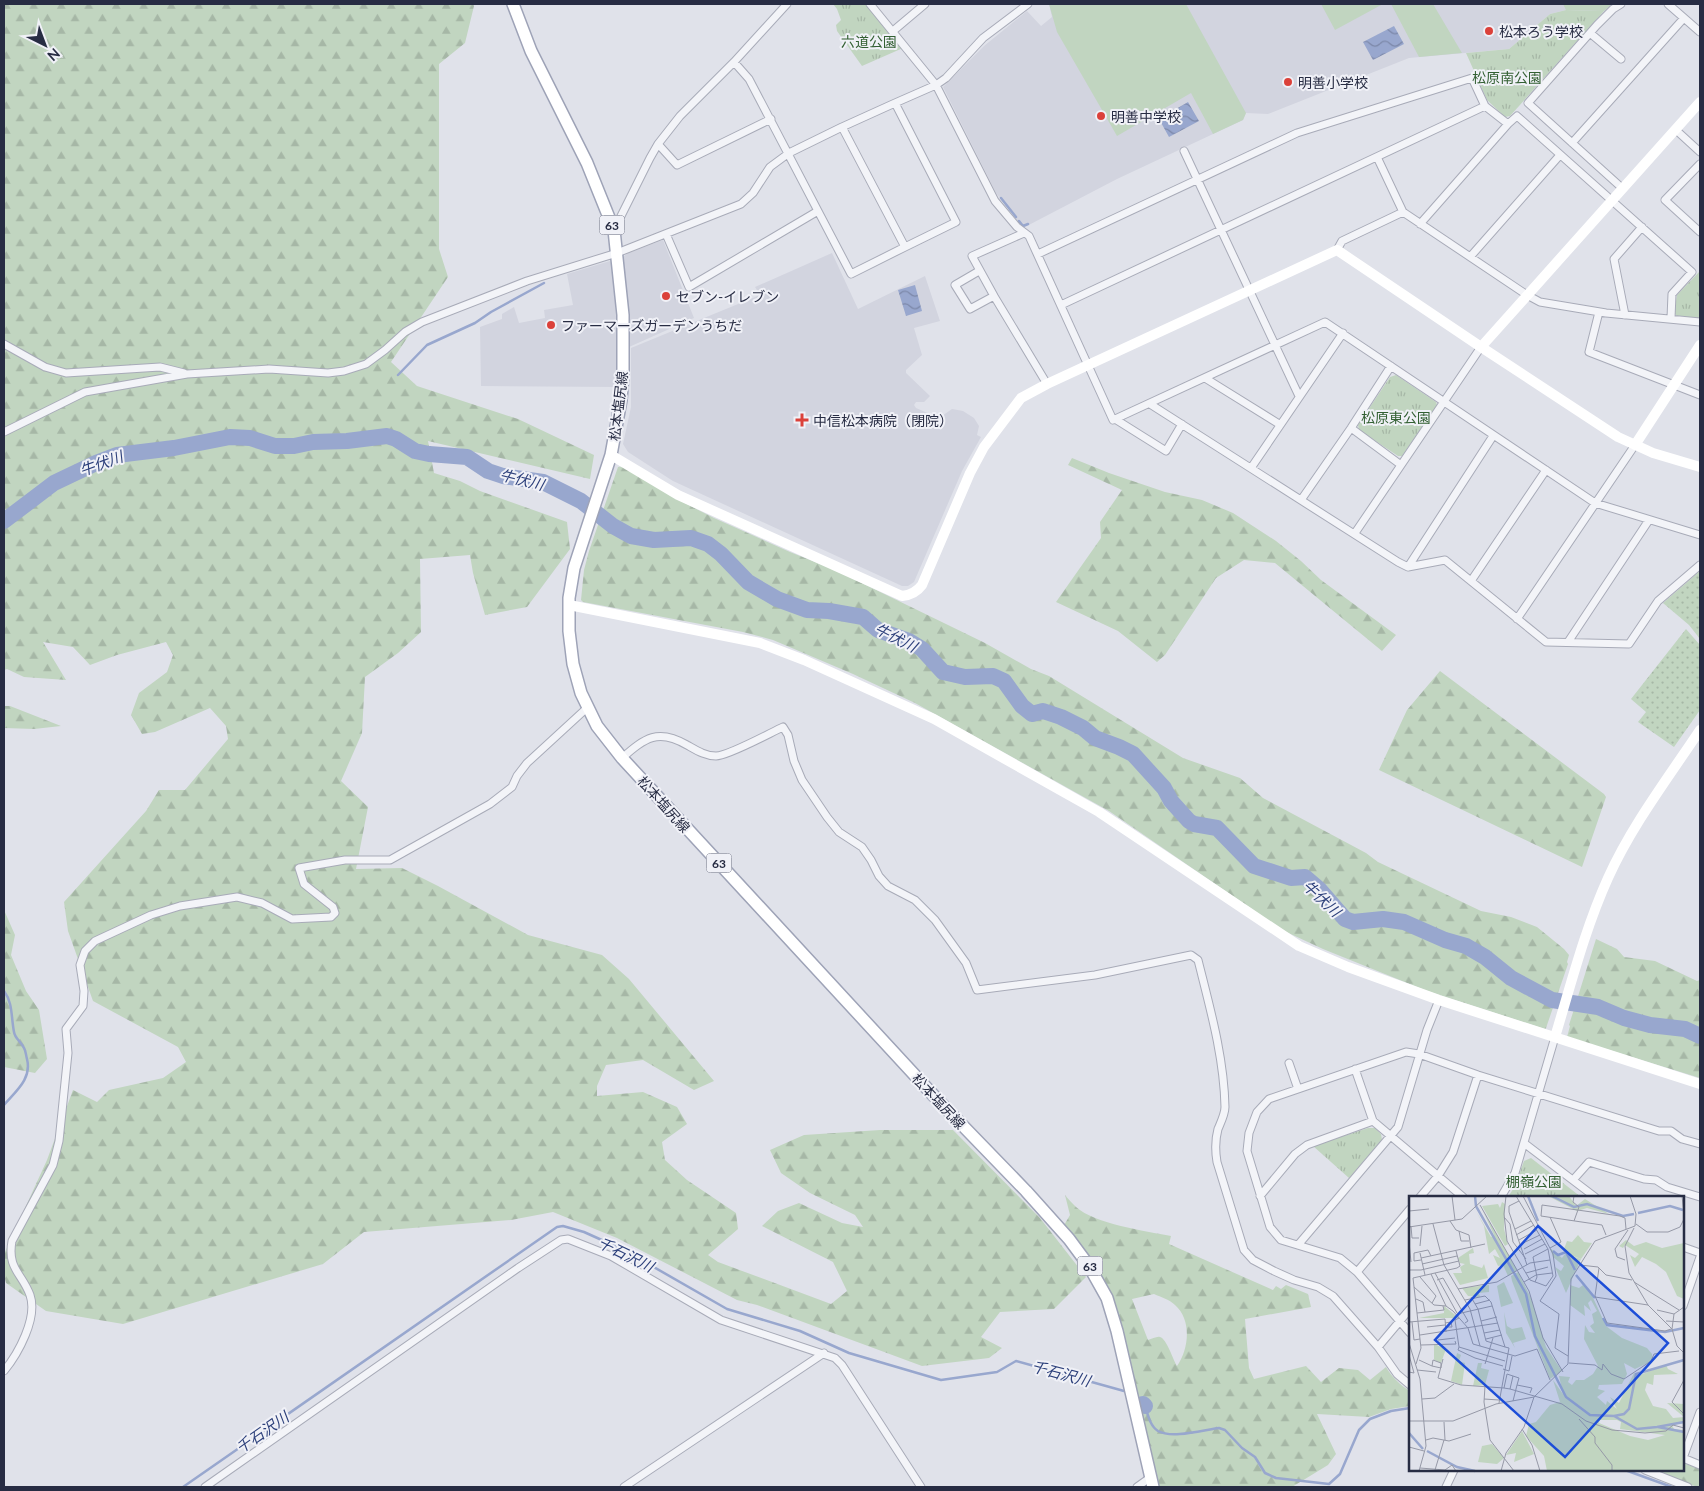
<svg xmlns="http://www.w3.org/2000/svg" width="1704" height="1491" viewBox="0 0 1704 1491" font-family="Lato,'Noto Sans JP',sans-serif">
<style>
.built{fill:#d2d4df}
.grass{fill:url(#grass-dots)}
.forest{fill:url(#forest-firs);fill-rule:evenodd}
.park{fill:url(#park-tufts)}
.pitch{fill:#c1d5c0}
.water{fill:url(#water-waves)}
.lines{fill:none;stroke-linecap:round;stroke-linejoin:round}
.stream{stroke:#98a7ce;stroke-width:2.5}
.river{stroke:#98a7ce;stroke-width:16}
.street-casing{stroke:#a8abb8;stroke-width:9}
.primary-casing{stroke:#9ea3b7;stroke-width:14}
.street{stroke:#f3f4f8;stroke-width:7}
.secondary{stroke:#fff;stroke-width:10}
.primary{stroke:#fff;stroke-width:11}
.poi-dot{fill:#db413a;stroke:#f0f1f7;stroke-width:2}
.labels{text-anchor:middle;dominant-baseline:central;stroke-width:4;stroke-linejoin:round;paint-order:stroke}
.shield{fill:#f0f1f7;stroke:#636779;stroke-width:1}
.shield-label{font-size:12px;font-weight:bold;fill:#272c43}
.poi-label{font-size:14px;fill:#272c43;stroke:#f0f1f7;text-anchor:start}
.park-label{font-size:14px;fill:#336033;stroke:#f0f1f7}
.street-label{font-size:14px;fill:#272c43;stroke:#f0f1f7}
.water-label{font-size:15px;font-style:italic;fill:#2d407b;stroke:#f0f1f7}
.inset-river{fill:none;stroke:#98a7ce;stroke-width:2.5}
.inset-road{fill:none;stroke:#9699a7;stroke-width:1}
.view{fill:#1d4ed8;fill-opacity:0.15;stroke:#1d4ed8;stroke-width:2.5}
.inset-edge{fill:none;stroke:#272c43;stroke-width:2.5}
</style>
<defs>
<pattern id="grass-dots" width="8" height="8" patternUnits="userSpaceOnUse" patternTransform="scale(1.25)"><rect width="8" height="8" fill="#c1d5c0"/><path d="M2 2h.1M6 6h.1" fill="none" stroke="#a6b7a6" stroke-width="1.8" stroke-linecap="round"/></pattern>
<pattern id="forest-firs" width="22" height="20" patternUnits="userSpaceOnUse" patternTransform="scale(1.25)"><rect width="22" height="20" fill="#c1d5c0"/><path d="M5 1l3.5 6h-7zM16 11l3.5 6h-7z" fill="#a6b7a6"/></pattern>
<pattern id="park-tufts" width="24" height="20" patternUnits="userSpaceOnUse" patternTransform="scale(1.25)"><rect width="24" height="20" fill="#c1d5c0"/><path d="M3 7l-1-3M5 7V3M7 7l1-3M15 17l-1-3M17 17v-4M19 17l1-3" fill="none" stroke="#a6b7a6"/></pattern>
<pattern id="water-waves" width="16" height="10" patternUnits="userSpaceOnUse" patternTransform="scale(1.25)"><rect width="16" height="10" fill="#98a7ce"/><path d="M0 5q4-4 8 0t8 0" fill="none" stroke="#7c88a9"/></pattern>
</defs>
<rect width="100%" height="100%" fill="#e0e2ea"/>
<path class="built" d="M1049,4H1612L1604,11L1566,10L1550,14L1509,49L1409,58L1268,114L1246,113L1243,120L1117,179L1023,228L996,193L943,87L984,46L1027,11L1041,26L1052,17Z
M663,240L694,318L629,347L623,257L628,253Z
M832,253L858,309L925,276L940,321L914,328L922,355L906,370V373L930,396L924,402H916L914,405L916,408L939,418L952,409L963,411L974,418L979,426L977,435L981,437L962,471L914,582L908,586H902L673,481L628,452L623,444L631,407V348L760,295L755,287Z
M610,261L612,263L618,344L616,387L481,386L480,327L502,319V314L514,307L519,323L545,318L544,310L573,305L567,274Z"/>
<path class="grass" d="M1700,571V639L1689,625L1663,603Z
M1686,629L1700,645V710L1674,747L1638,722L1646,712L1631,699Z"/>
<path class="forest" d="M4,4H473L474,6L465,43L439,64V249L448,277L391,362L417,386L518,419L594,455L590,479L428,441L434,473L460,481L480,491L567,522L570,549L527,607L485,615L473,573L470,555L420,559L421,632L398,653L365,677L362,733L341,781L368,807L356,869L402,868L438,886L528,935L602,955L629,979L714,1081L694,1090L643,1060L606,1065L597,1086V1096L643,1092L677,1107L687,1124L662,1142L665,1160L687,1180L736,1213L738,1229L708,1255L718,1262L831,1304L847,1291L833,1262L762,1226L778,1211L799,1203L842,1223L863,1227L855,1215L810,1193L781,1173L770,1150L804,1135L880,1130H953L1040,1218L1086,1277L1054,1309L1000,1312L981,1337L1002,1348L989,1358L922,1366L757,1305L737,1300L617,1238L553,1212L511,1220L364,1232L323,1264L123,1324L46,1311L6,1283L4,1275V1254L47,1160L73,1090L97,1102L109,1090L163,1078L186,1062L178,1047L93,1001L68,931L64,902L146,811L159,790H185L228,739L226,726L210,708L155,732L142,734L131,715L139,693L167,672L173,655L166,642L117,655L90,665L73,647L43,642L66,680L24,677L7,669L4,670Z
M1072,458L1109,473L1165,492L1202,500L1233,513L1276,541L1301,561L1321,580L1396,635L1382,651L1275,563L1244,560L1216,578L1165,655L1157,662L1118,631L1056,602L1101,538L1100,522L1122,490L1068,465Z
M624,466L671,496L714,518L790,552L835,570L985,643L1031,669L1049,676L1183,758L1240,778L1263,798L1366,853L1378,862L1481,911L1511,917L1537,927L1564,949L1569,955L1567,962L1568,964L1546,1028L1545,1029L1427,991L1323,949L1282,930L1109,811L915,703L853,674L773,640L743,632L583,602L581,600L584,570L589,551L618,467Z
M1440,671L1604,794L1606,797L1582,867L1379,770L1407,710Z
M4,706H10L61,726L34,729L4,728Z
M4,910L15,935L11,955L26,991L39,1010L47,1059L35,1073L4,1067Z
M1596,939L1617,949L1624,957L1655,961L1697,981L1700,980V1078L1567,1037L1570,1026L1569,1025Z
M1065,1195C1068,1199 1072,1203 1076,1207C1095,1224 1145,1231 1171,1236L1169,1244L1273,1290L1276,1286L1281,1289L1286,1285L1308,1294L1311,1307L1245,1319L1249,1368L1254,1379L1306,1366L1321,1382L1339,1368L1358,1370L1370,1380L1386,1367C1392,1377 1400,1385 1410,1391V1406L1391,1409L1369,1417L1317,1414L1336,1454L1328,1465L1292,1487H1158L1117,1313L1063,1227L1070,1215ZM1154,1294C1161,1297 1170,1300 1175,1305C1192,1320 1189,1349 1177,1366C1173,1360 1167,1339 1160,1337C1157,1336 1152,1339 1148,1340L1132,1299Z
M1683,1463L1700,1469V1487C1693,1487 1666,1474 1657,1470H1683Z"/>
<path class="park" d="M833,4H865L903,48L862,66L837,31L836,25L841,20L837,9Z
M1566,10L1604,11L1510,116L1505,117L1487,100L1466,53L1509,49L1550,14Z
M1700,271V319L1678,317L1674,313L1677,295Z
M1396,375L1436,402L1437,405L1402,456H1398L1359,430L1358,425L1390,377Z
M1368,1128H1375L1381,1134L1382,1140L1349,1178L1313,1146Z
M1531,1158L1581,1197H1508L1515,1186L1524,1161Z"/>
<path class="pitch" d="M1049,4H1186L1246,113L1243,120L1213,134L1191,93L1117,136L1057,32Z
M1321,4H1383L1335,30Z
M1391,4H1433L1462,53L1419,57Z
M1563,4H1612L1604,11L1566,10Z"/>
<path class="water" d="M1394,26L1404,44L1373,60L1363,42Z
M1188,102L1199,121L1169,137L1159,119Z
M915,285L922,311L906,316L898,290Z"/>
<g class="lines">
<path class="stream" d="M1001,198L1016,217
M1019,221L1023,226L1028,224
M398,375L427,345L475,323L491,312L544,283
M4,991C13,1003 11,1017 14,1032C15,1039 21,1041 24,1048C26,1051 26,1056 27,1059C32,1079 16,1091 4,1105
M1145,1406C1148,1415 1150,1426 1158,1431C1172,1439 1203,1430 1219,1428L1225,1430L1242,1448L1255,1457L1265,1473L1276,1478L1329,1484L1340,1474L1359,1430L1370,1419L1391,1411L1410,1408
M1625,1470L1672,1487
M183,1487L557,1227L563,1226L584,1232L624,1250L727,1309L800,1331L849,1353L941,1380L997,1372L1016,1361L1124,1391"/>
<path class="river" d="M4,521L54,483L96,463L117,455L174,448L230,437L250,438L275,446H294L313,442L347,441L387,436L396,439L415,451L429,454L467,457L488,471L503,476L543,482L581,501L613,526L631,536L654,540L691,538L708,544L721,554L748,582L777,599L807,610L829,611L863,617L878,630L909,641L922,649L943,672L965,677L993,676L1004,681L1022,706L1032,714L1043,711L1061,717L1083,728L1095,738L1119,747L1133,754L1164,788L1171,801L1189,821L1194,824L1217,828L1254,866L1291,878L1305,877L1319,889L1345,919L1353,922L1383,919L1404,922L1445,940L1466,946L1485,957L1511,978L1552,1000L1598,1007L1624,1018L1650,1025L1685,1029L1700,1036
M1143,1404L1145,1406"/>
<g class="street-casing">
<path id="street" d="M870,4L936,85L995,201L1017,227L1029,236L1113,420L1325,322L1595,503L1700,535
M1621,4L1613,9L1597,25L1528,103L1622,188
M1668,4L1700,32
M893,31L925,4
M1590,33L1621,59
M895,103L936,85L946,78L983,38L1028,4
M1676,130L1700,152
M1572,143L1684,18
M658,144L677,165L771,119
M1184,151L1299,396
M1377,157L1403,212
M1700,164L1665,200L1700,232
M818,211L851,274L905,247L842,127L895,103L956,222L905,247
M1420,224L1508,124
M614,230L650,158L658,144L680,116L734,62L787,4
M1024,233L972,256L994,296L1047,384
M666,234L689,287L818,211L749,79L734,62
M1337,250L1342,241L1403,212L1527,295L1540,302L1606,313L1700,322
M1038,254L1297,133L1472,78L1485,106
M1470,257L1560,155
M979,271L955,285L970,309L994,296
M1061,305L1485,106L1508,124L1517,116L1692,272L1672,294L1671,318
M1599,312L1589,352L1700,395
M1625,315L1614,259L1642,227
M4,344L45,367L66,373L160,367L184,373
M1205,378L1279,424
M1150,404L1398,562L1408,567L1445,560L1546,642L1629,644L1658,601L1700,565
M1115,419L1166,451L1182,424
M1351,428L1401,465
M4,432L85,392L187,374L269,369L328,373L344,371L366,364L385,350L405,332L422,322L527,281L617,253L741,204L753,193L770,167L789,153L842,127
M1251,468L1343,333
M1301,500L1351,428L1391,366
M1355,533L1481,347
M1408,567L1493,436
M1471,581L1546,470
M1517,619L1635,445
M1568,642L1649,520
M622,758C645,738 658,728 687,745C696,750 705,756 716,756C728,756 770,733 783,727L788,735L794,761L802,780L827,817L839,832L862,847L871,860L879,876L888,886L915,900L935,920L966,963L977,990L1095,975L1191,955L1198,960C1210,1008 1224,1057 1225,1107C1225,1114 1221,1122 1218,1129C1215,1140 1215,1150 1217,1162L1244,1250L1253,1260L1274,1271L1294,1280L1318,1287L1333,1296L1378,1347L1397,1374L1410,1385
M1289,1063L1298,1089
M1355,1069L1373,1121L1463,1197
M1524,1143L1595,1197
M1573,1180L1589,1162L1644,1179L1656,1180L1667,1187L1700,1197
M1260,1196L1295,1154L1307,1145L1373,1121
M1420,1197L1438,1176L1453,1152L1478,1075
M1501,1197L1515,1173L1555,1037
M1298,1245L1398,1127L1427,1030L1439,1000
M1683,1247L1700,1253
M1357,1272L1410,1209
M1683,1306L1700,1257
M1410,1333L1357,1272L1340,1258L1281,1240L1270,1227L1247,1151L1249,1133L1257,1112L1269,1099L1406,1052L1419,1054L1478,1075L1659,1131H1671L1682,1139L1700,1144
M1378,1347L1410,1309
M4,1371C18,1354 38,1318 30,1295C22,1273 7,1269 12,1241L53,1165L59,1141L68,1053L66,1029L83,1006L84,991L80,965L85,951L95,941L151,915L180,906L237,897L262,903L292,919L331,917L335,913L333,907L304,884L299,868L345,860H390L490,804L512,787L517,776L527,763L588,707
M1683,1458L1700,1412
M1683,1458L1700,1465
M1645,1470L1688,1487
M205,1487L518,1268L561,1240L568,1239L611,1256L721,1320L835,1358L842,1365L921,1487
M624,1487L824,1353
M1137,1487L1151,1477
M1446,1487L1454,1470"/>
</g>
<g class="primary-casing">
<path id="primary" d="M513,4L531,51L587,163L614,230L623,315V375L621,400L611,455L574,568L569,598V631L573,664L581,693L597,726L622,758L934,1096L1026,1191L1069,1239L1089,1266L1107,1298L1117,1331L1153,1487"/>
</g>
<use href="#street" class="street"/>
<path class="secondary" d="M1481,347L1700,102
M1635,445L1700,345
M611,455L678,495L902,596C911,595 917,592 922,585L970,473L984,447L1021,398L1047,384L1337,250L1481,347L1618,437L1653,453L1700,467
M569,605L760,643L804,660L934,719L1099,812L1299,946L1348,967L1439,1000L1700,1084
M1555,1037C1571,984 1585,929 1608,878C1632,825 1668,778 1700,730"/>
<use href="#primary" class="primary"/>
</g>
<g class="poi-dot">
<circle cx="1489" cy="31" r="5"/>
<circle cx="1288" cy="82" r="5"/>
<circle cx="1101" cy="116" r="5"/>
<circle cx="666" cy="296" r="5"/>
<circle cx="551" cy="325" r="5"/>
<path d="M799.5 412.5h5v5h5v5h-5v5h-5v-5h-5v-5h5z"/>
</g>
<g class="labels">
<g class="shield">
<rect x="599.5" y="215.5" width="25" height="19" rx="4"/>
<rect x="706.5" y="853.5" width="25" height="19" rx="4"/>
<rect x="1077.5" y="1256.5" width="25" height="19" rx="4"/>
</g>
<g class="shield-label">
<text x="612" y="225">63</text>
<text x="719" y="863">63</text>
<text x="1090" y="1266">63</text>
</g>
<g class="poi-label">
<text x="1499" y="31">松本ろう学校</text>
<text x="1298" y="82">明善小学校</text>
<text x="1111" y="116">明善中学校</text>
<text x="676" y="296">セブン-イレブン</text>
<text x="561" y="325">ファーマーズガーデンうちだ</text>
<text x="813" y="420">中信松本病院（閉院）</text>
</g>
<g class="park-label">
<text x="869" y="41">六道公園</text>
<text x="1507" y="77">松原南公園</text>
<text x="1396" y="417">松原東公園</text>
<text x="1534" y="1181">棚嶺公園</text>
</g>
<g class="street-label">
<text transform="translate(618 406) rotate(-83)">松本塩尻線</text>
<text transform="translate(664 804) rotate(48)">松本塩尻線</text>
<text transform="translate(939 1101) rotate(47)">松本塩尻線</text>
</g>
<g class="water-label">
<text transform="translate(101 463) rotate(-20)">牛伏川</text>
<text transform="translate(522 479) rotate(14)">牛伏川</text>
<text transform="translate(896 637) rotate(27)">牛伏川</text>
<text transform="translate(1322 898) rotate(43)">牛伏川</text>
<text transform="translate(626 1254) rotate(26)">千石沢川</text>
<text transform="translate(1061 1373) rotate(15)">千石沢川</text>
<text transform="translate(262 1432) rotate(-35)">千石沢川</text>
</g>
</g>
<g transform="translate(1409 1196)">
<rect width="275" height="275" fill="#e0e2ea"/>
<path d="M93,6L96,8L95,33L99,48L96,50L73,10L89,8L91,12ZM169,39L175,46L183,47L172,63L159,58L155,53L158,45L163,46ZM80,89V96L70,97L71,101L59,100L53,92ZM113,235L125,258L105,266L107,257L97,259Z" fill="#c1d5c0"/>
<path d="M139,0H160L167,10L176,3L200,18L178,12L168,15ZM73,13L108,74L99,80L94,69L89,70L84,59L91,62L86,53L80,58L75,30L67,15L82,41L85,39ZM217,44L225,50L237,46L253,52L275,47V103L268,100L257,76L247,68L233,61L226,71L221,59L226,62L230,58L216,49L214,52L210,50ZM64,52L65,57L60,58L61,68L73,72L75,68L79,82L51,89L44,77H53L51,71L56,68L51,67L49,62ZM141,52L153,62L156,58L172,63L157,97L146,71L152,75L155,70L144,61ZM109,76L122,102L137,151L153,175L141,183L103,85L102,80ZM95,86L104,107L92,111L88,90ZM161,89L170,92L174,89L180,93L197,130L213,142L238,152L243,158V165L226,173L215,167L218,178L213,188L190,189L189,193L196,195L188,201L197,209L198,205L208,213L201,201L210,207L225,177L231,179L257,169L259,173L269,178L245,179L244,189L238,187L236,194L244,210L257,213L264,222L275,221L258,207L275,208V227L263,229L265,233L275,234V275H138L135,260L117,240L120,228L127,226L141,209L151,206L144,184L154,198L150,180L161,181L159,186L163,189L167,184H175L184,178L189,170L175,143L176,129L180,136L186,137L181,130L185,127L183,118L188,115L182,104L179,107L182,115L175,109L176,120L161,109ZM191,224H208L212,226L211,233L256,239L239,244L221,240L190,227ZM95,116L98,130L103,133L113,131L117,143L104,147L106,152L97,137Z" fill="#c1d5c0" fill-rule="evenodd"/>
<path d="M35,110L50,122H10L35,117Z" fill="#c1d5c0"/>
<path d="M25,148L37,153L32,167L25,164ZM48,157L52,159L50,165L56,167L53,189L42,185ZM69,167H73L72,172L80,174L76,189L64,190ZM83,248L95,262L88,268L69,266L73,250Z" fill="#c1d5c0"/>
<path class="inset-river" d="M66,0L67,10L117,98L126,140L157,201L181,219L205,220L228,233L248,231M119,0L129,25M143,0L165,11L178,8L214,20L225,18M229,17L261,10L274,14M144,55L149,59L157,56L166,74M167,79L186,102M194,122L198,129L256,136L275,132M205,220L215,218L220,213L227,178L275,164M248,231L275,226M249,231L275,236M0,237L14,253M18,255L48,271L66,275"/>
<path class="inset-road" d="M43,0L46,24M97,0L95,18L98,45L121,84L137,90L144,80L139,53L107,0M114,0L144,58L147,80L131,105L150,118L146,152L159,160M165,0L164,6L170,11L165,25M273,0L275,18M110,5L100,10V16L118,69M71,9L120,95L134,142L154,176M0,15L20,13M95,21L101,28L104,46L117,63M141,21L152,46L141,52M41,25L47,34L60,39L62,52M24,28L35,69L61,113L71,150M227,28L238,36H259L271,31L275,23M2,30L3,42H10M0,31L53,23L78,0M225,32L216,50L220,77L239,109L263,133L268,150L275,157M106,33L122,25M50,35L52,45H60M107,39L125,29M197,39L193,29L132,20L133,9L211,20L216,22L217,33M110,44L128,34M0,46L2,66M112,48L131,39M11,50L13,30M115,53L133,43M11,57L16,79M116,58L136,48M12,62L76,48M12,64L5,65V57L19,54L22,60M216,64L208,61L206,53L219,34M13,68L48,60M171,69L189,71L197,79L223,84M190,72L186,100L198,127L256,135L262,133M0,74H12L50,65M26,77L48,117M117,77L139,71M22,78L37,110M11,81L27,100L23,107M28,84L34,82L59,125L56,127M115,86L127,79L143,77M126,86L128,81L124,61L139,53M225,86L270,114M5,91L25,109L37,110L44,115L59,132L64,148L106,160L128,153L141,184M49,93L88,86L121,67L141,64M62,101L69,113L77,145L96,151M186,101L239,109M7,103L14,106L16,116M56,104L76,100L82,106L96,151L100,152L90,207M66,108L81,104M248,114L265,118L275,111M8,117L35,114L34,110M48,118L83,110M50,122L46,124L50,151L96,165M72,125L88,121M257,125L275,126M0,126L36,123L37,136M3,126L5,144L11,143M36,127L42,126L43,131H37M18,131L36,129M263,133L265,118M75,137L91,134M11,139L89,127M77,143L93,139M29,144L46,142M0,147L11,183L17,250L10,275M12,149L47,148L46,145M50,151L49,154L66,162L94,170M0,159L5,177L0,176M34,163L29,182L52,189L95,192M10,164L23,170L32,172V167L24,164L23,170M160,167L186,169L193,174L194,168L202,178L215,183L242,165L245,158L270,155M7,168L12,152L4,82L48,72L51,70L47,55M76,168L84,142M94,173L100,175L103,160M8,174L27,176M104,180L98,178L95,192L101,193L104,180L110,182L108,189M275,184L263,206L275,218M76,190L75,206L81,244L105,275M101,193L153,208L177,225L203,234L236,237L257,235L264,229L275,232M13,203L26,202L45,188M75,203L90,204M104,205L108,189L123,192L121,197M170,223L186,241V247L203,269V275M0,225H44L87,208L125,201M35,226L36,244M113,233L123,249L131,275M17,244L24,242L40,245L62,238M0,251L15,255M11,272L36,274L43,269L47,275M26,274L35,244M92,275L97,257L115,231L125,201L159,168L162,83L186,45L226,30L227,18L221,0"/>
<path class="view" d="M129,30L259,147L156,261L26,144Z"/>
<rect width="275" height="275" class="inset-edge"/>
</g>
<rect width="1704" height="1491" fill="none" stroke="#272c43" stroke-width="10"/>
<g transform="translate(45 45) rotate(138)" stroke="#f0f1f7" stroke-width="4" paint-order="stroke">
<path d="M0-4L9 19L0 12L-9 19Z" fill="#272c43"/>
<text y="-8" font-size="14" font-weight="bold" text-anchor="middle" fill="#272c43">N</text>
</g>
</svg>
